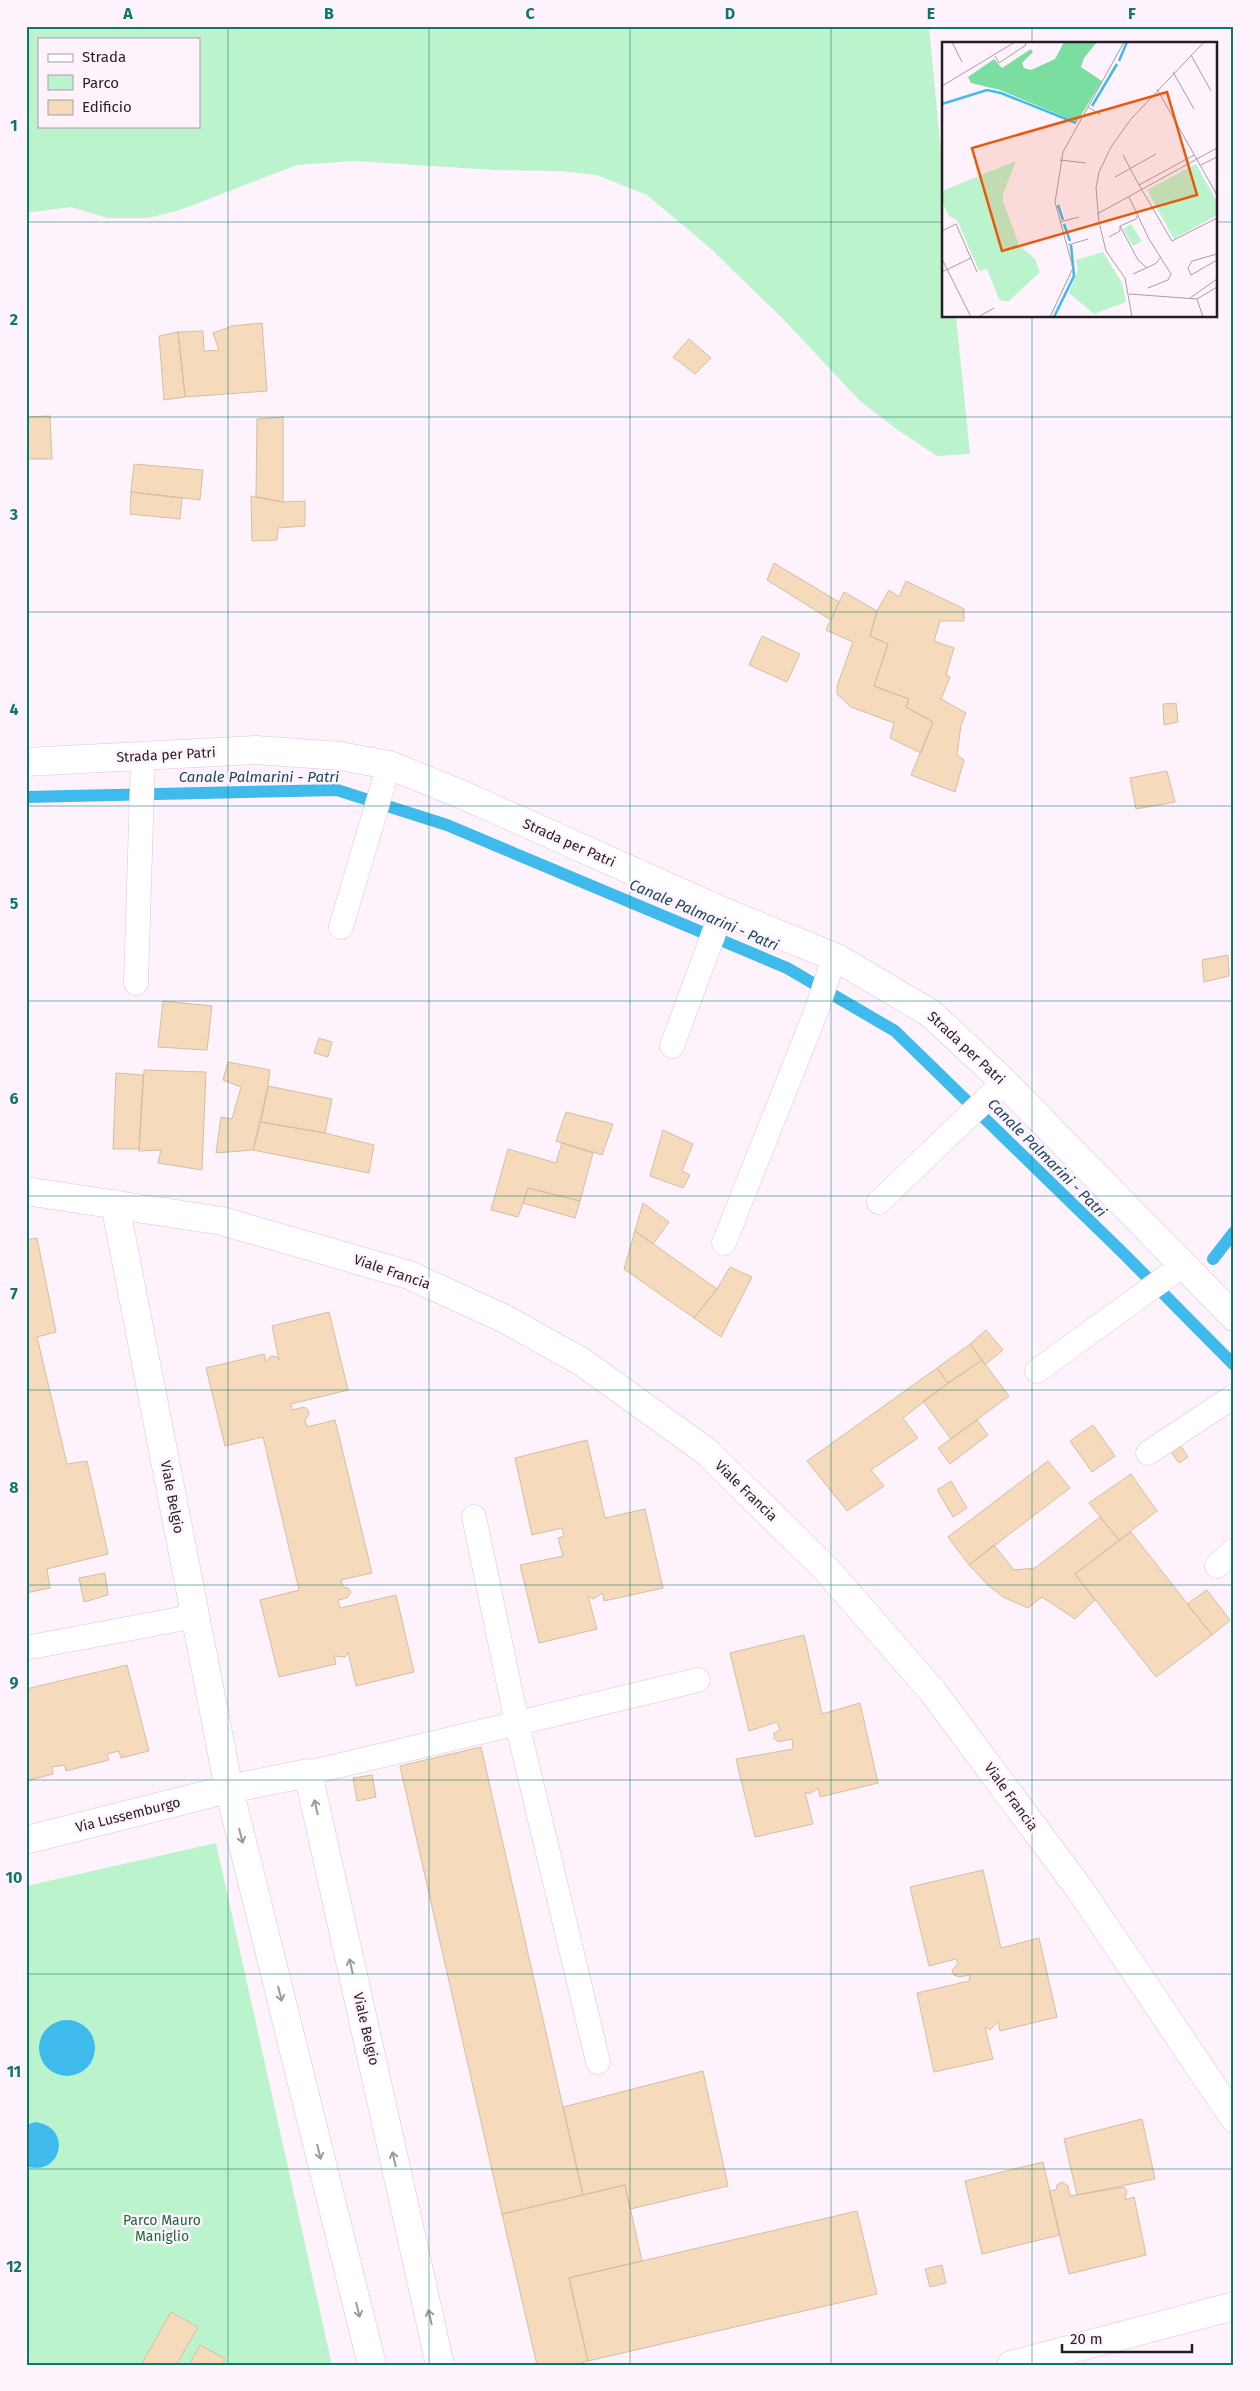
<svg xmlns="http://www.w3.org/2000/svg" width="1260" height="2391" viewBox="0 0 1260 2391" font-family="'Fira Sans',sans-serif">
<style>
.green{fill:#bbf3cd;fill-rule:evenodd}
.water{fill:#3fbaed}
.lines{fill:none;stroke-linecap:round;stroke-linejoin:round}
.stream{stroke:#3fbaed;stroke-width:12}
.building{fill:#f5dabb;stroke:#d6bea2}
.lane-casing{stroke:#dec2dc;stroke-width:25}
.street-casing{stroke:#dec2dc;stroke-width:29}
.secondary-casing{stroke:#dec2dc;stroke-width:29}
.lane{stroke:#fff;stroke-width:24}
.street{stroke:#fff;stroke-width:28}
.secondary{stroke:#fff;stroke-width:28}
.oneway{stroke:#9d999d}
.grid{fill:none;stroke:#0f766e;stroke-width:1;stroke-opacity:0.55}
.labels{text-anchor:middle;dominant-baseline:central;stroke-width:5;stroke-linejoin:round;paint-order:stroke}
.street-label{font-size:14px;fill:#261c26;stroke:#fef3fd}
.park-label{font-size:14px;fill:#20673f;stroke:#fef3fd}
.water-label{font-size:15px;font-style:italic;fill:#184a5f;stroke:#fef3fd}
.inset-river{fill:none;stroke:#3fbaed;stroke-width:2.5}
.inset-road{fill:none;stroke:#a89da7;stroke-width:1}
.view{fill:#e8590c;fill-opacity:0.15;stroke:#e8590c;stroke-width:2.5}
.inset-edge{fill:none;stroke:#261c26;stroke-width:2.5}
.neatline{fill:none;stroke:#0f766e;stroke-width:2}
.grid-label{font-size:16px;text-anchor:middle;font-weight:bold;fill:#0f766e}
</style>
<rect width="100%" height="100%" fill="#fef3fd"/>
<path class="green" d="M26,26H929L944,183V316H956L970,454L937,456L898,430L860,401L784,320L710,248L647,195L597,175L560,171L494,170L354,161L297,165L180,210L148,218H107L71,207L26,213ZM39,39H199V126H39Z
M216,1843L332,2365H26V1886Z"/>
<path class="water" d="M39 2048a28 28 0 1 1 56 0a28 28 0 1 1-56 0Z
M35,2122C74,2127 61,2178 26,2166V2125Z"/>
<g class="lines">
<path class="stream" d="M26,797L337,790L447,825L787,968L895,1031L1124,1254L1234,1365
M1213,1259L1234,1232"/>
</g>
<path class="building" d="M262,323L267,391L185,397L178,332L203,331L204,351L219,350L213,333L232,326Z
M178,332L185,397L164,400L159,336Z
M689,339L711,358L695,374L673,357Z
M50,416L52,459H26V417Z
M283,417V502L256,497L257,419Z
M134,464L203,470L200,500L131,492Z
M131,492L182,498L180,519L130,514Z
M251,496L283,502L305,501V526L278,528L277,540L252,541Z
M774,563L839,602L831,620L767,580Z
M906,581L964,609V621H940L934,641L954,648L946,675L950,677L941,699L966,713L961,725L957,755L964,760L955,792L911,775L933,722L906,707L909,699L874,686L888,644L870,636L877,611L889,590L899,597Z
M844,592L877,611L870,636L888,644L874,686L909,699L906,707L933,722L921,753L890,738L894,723L851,707L837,694V686L853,642L826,630Z
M762,636L800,654L787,682L749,665Z
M1176,703L1178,722L1164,725L1163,704Z
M1167,771L1175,802L1136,809L1130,778Z
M1228,955L1229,976L1204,982L1202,960Z
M163,1001L212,1006L207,1050L158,1047Z
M319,1038L332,1042L328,1057L314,1053Z
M228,1062L270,1070L268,1086L253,1150L216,1153L221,1117L232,1119L241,1087L223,1080Z
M144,1070L206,1072L202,1170L158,1163L161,1150L139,1151Z
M116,1073L143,1075L139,1149H113Z
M268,1086L332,1099L325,1133L261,1122Z
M566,1112L613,1124L602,1155L556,1141Z
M261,1122L325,1133L374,1145L369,1173L253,1150Z
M663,1130L693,1144L682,1171L690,1175L683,1188L650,1176Z
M562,1143L593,1153L580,1201L528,1188L518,1217L491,1210L508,1149L556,1163Z
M528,1188L580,1201L575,1218L523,1203Z
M643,1203L669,1222L653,1244L635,1231Z
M635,1231L717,1289L694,1318L624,1269Z
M37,1238L56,1332L37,1337L67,1464L87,1461L108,1554L47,1569L50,1588L26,1593V1240Z
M730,1267L752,1277L721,1337L694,1318L717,1289Z
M329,1312L348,1390L291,1404L292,1410L304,1407L308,1410L309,1414L305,1420L307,1427L335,1420L372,1573L341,1580L343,1587L348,1588L351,1592L347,1598L338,1600L340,1608L396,1595L414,1672L356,1686L348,1652L345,1657L334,1656L336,1664L279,1677L260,1600L299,1590L263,1437L225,1446L206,1368L264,1354L266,1362L271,1356L277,1357L279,1360L272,1326Z
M986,1330L1003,1350L985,1365L970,1344Z
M970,1344L982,1360L948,1383L937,1368Z
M982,1360L1009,1396L951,1439L923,1401Z
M937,1368L948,1383L903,1418L918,1438L871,1470L884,1486L847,1511L807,1461Z
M977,1420L988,1435L950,1464L938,1448Z
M1093,1425L1115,1456L1092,1472L1070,1441Z
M587,1440L605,1518L645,1509L663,1588L604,1601L603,1593L593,1599L588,1596L597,1629L539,1643L520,1565L563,1556L558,1538L564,1536L562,1528L532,1535L515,1458Z
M1179,1444L1188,1457L1179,1463L1170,1451Z
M1048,1461L1070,1488L969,1565L948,1537Z
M1131,1474L1157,1511L1119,1540L1089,1503Z
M951,1481L967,1508L953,1517L937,1490Z
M1100,1517L1119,1540L1075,1574L1095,1600L1075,1619L1042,1597L1028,1608L1003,1597L989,1586L969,1565L994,1545L1014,1570L1035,1568Z
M1131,1532L1212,1635L1156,1677L1075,1574Z
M105,1573L108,1595L84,1602L79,1578Z
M1207,1590L1230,1620L1212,1635L1187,1604Z
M804,1635L822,1714L860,1703L878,1783L820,1797L818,1788L810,1794L805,1792L813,1824L755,1837L736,1759L793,1749L792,1739L778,1742L774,1738V1733L780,1730L777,1722L749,1731L730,1653Z
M127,1665L149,1751L121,1758L119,1751L107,1754L109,1760L66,1771L65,1765L52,1767L53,1774L26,1781V1689Z
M481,1747L583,2195L502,2214L400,1766Z
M372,1775L376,1797L357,1801L353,1778Z
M983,1870L1001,1948L1039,1938L1057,2017L1000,2031L998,2022L990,2030L985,2027L993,2059L934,2072L917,1993L969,1981L970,1975L959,1977L954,1975L952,1970L958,1964L956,1959L929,1966L910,1887Z
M703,2071L728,2186L630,2209L625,2185L583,2195L563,2107Z
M1142,2119L1155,2179L1077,2195L1064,2139Z
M1043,2162L1060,2235L982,2254L965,2181Z
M1062,2182L1068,2186L1070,2196L1124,2187L1127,2191L1125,2200L1134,2197L1146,2255L1069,2274L1049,2191L1056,2190L1057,2185Z
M625,2185L642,2261L569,2278L588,2361L574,2365H537L502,2214Z
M857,2211L877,2294L588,2361L569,2278Z
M942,2265L946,2283L930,2287L925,2269Z
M171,2312L198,2327L176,2365H141Z
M200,2345L225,2359L222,2365H189Z"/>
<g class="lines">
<g class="lane-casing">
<path id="lane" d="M341,927L389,765
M136,983L143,756
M672,1046L722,911
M879,1202L1004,1082
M724,1243L817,1009L830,970L837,958
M1037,1371L1183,1265
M1148,1453L1234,1396
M474,1517L517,1723L598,2062
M1217,1566L1234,1550
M26,1648L196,1616
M308,1773L698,1680"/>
</g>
<g class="street-casing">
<path id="street" d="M26,762L256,750L340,756L389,765L463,795L722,911L837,958L930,1013L1000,1078L1234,1317
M115,1204L229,1789L372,2365
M26,1840L229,1789L308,1773L440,2365
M1011,2365L1234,2306"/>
</g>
<g class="secondary-casing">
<path id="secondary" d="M26,1191L222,1221L409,1275L505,1319L582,1362L707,1452L827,1570L933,1692L1081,1891L1234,2118"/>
</g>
<use href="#lane" class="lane"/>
<use href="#street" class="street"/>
<use href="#secondary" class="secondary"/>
</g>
<defs><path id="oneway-shaft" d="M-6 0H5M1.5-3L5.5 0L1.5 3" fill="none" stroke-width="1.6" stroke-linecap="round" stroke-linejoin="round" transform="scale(1.25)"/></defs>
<g class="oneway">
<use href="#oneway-shaft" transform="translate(316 1807) rotate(-103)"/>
<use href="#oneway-shaft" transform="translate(241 1836) rotate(76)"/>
<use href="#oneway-shaft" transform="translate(351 1966) rotate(-103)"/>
<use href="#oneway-shaft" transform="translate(280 1994) rotate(76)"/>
<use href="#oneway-shaft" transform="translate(319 2152) rotate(76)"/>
<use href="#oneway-shaft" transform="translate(394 2159) rotate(-103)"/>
<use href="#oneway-shaft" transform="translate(358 2310) rotate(76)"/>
<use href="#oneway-shaft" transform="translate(430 2317) rotate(-103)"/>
</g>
<path class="grid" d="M228,26V2365M429,26V2365M630,26V2365M831,26V2365M1032,26V44M26,222H944M1216,222H1234M1032,316V2365M26,417H1234M26,612H1234M26,806H1234M26,1001H1234M26,1196H1234M26,1390H1234M26,1585H1234M26,1780H1234M26,1974H1234M26,2169H1234"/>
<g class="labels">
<g class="street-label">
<text transform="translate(166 755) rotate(-3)">Strada per Patri</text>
<text transform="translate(569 843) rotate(24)">Strada per Patri</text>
<text transform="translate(966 1048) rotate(43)">Strada per Patri</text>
<text transform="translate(392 1272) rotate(19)">Viale Francia</text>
<text transform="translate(746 1491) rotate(44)">Viale Francia</text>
<text transform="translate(172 1497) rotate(79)">Viale Belgio</text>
<text transform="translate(1011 1797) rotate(54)">Viale Francia</text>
<text transform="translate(128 1815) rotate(-14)">Via Lussemburgo</text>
<text transform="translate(366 2029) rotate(77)">Viale Belgio</text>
</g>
<g class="park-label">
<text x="162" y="2220">Parco Mauro<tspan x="162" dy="16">Maniglio</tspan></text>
</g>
<g class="water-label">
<text x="259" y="777">Canale Palmarini - Patri</text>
<text transform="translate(704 915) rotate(23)">Canale Palmarini - Patri</text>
<text transform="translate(1047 1158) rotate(45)">Canale Palmarini - Patri</text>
</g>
</g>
<g transform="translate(942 42)">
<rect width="275" height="275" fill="#fef3fd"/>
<path d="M74,119L61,152V159L77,203L93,217L98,230L67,259H61L57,257L45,227L37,229L15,178L7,174L0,160V149ZM254,122L275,160V173L232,197L205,148ZM189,182L200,199L191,204L181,187ZM161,210L180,241L184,260L152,272L127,251L136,227L134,218Z" fill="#bbf3cd"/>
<path d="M122,0H155L142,16L139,25L160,39L135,80L58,48L29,41L26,35L52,17L60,26L89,7L91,10L80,21L82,26L89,28L113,17Z" fill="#7bdea1"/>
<path class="inset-river" d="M177,19L185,0M0,62L45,48L59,51L134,81M150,64L175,22M116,163L121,178M122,182L128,199M112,275L132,234L129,203"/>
<path class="inset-road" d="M10,0L20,20M249,13L269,49M53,14L57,21L84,3L83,0M231,30L252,67M0,44L73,0M215,47L275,153M146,65L159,73M181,113L197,143M252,113L197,143L230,199L275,176M118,118L144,121M259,123L275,115M173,135L214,112M187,155L207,197L229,232L226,238L206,246M155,172L275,106M196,172L194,177L178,184L196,218L205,226M118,180L137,175M0,189L14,182L35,230M167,195L178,189V184M126,203L146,197M275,212L250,219L246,226L249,233L275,218M0,217L29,275M0,230L29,216M191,232L213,222L219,215M187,252L255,257L275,245M248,256L275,237M255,257L261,275M36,275L52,266M108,275L131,226L113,160L121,110L182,0M190,275L183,236L164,209L157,180L154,146L157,130L169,105L189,77L262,0"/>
<path class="view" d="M225,50L255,153L60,209L30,106Z"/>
<rect width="275" height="275" class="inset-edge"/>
</g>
<rect width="1260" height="2391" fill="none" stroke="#fef3fd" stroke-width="55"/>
<rect x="38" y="38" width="162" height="90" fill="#fef3fd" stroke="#a89da7"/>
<rect x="48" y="54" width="25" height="8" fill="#ffffff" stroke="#a89da7"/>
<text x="82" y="62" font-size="15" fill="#261c26">Strada</text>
<rect x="48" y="75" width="25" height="15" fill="#bbf3cd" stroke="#a89da7"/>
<text x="82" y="88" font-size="15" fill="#261c26">Parco</text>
<rect x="48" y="100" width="25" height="15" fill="#f5dabb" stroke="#a89da7"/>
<text x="82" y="112" font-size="15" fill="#261c26">Edificio</text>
<path d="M1062 2344v8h130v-8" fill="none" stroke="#261c26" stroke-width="2.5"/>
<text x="1070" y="2344" font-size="15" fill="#261c26" stroke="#fef3fd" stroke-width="4" paint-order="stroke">20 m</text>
<rect x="28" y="28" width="1204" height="2336" class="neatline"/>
<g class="grid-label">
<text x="128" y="19">A</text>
<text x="329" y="19">B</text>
<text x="530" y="19">C</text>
<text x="730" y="19">D</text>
<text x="931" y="19">E</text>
<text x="1132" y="19">F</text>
<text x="14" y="131">1</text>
<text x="14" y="325">2</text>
<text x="14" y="520">3</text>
<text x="14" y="715">4</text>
<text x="14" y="909">5</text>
<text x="14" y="1104">6</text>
<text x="14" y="1299">7</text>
<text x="14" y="1493">8</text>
<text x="14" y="1688">9</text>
<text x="14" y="1883">10</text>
<text x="14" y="2077">11</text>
<text x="14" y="2272">12</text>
</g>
</svg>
